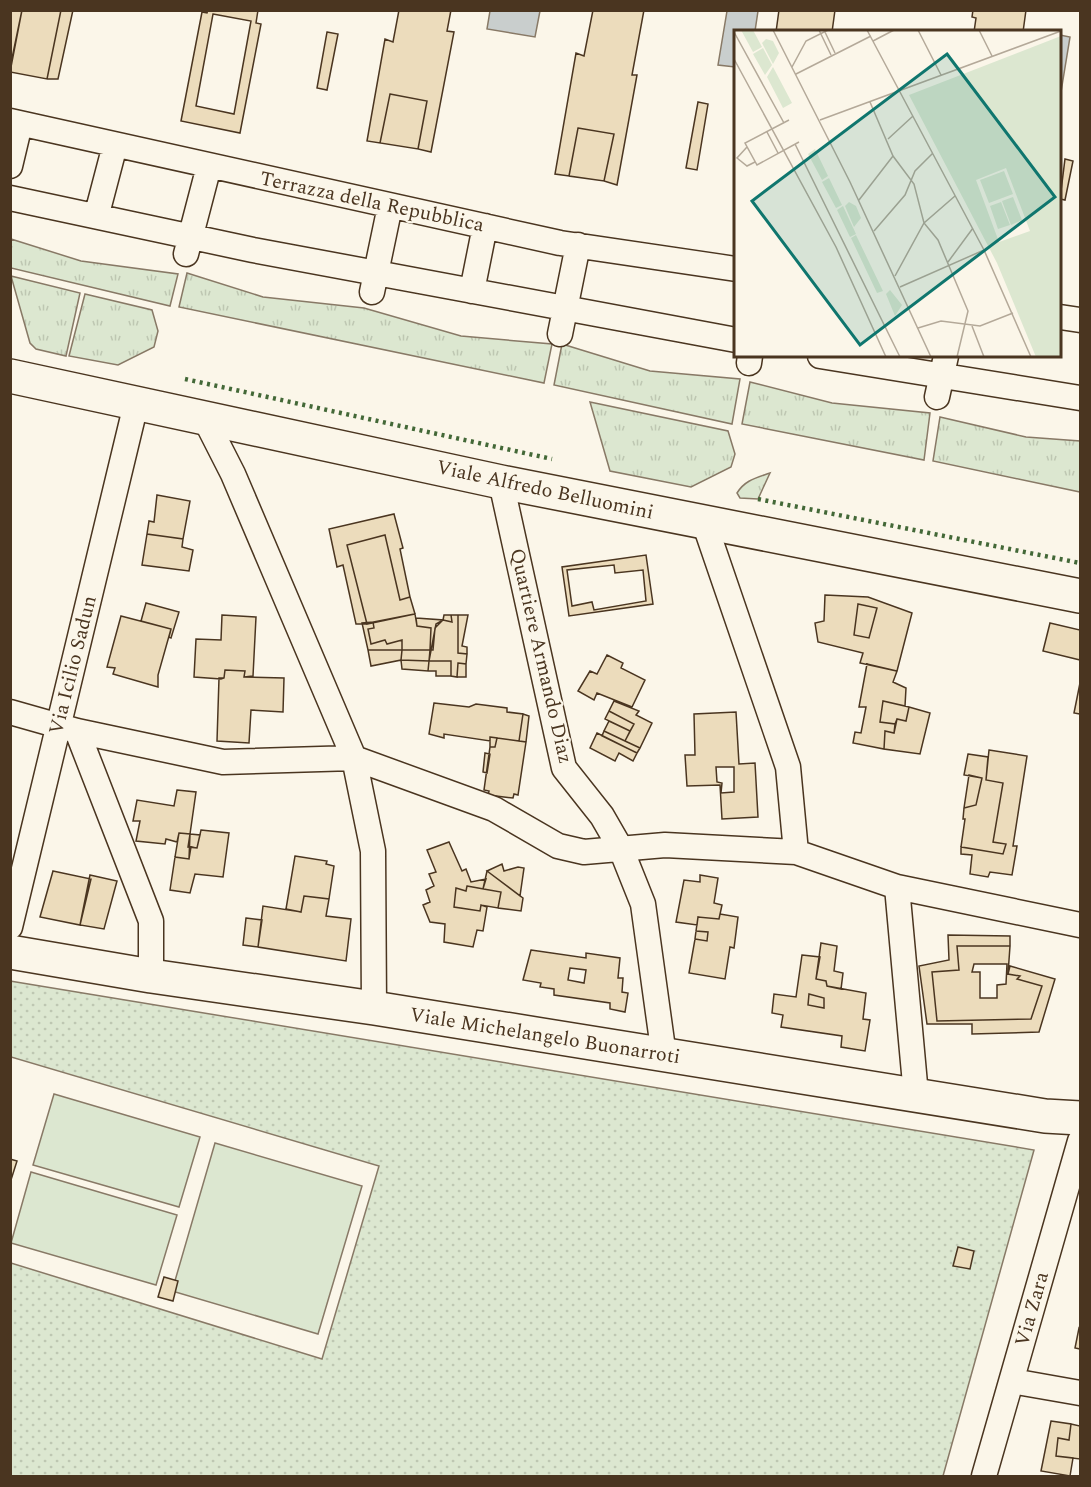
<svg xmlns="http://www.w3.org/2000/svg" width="1091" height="1487" viewBox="0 0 1091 1487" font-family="Spectral,serif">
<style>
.grass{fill:url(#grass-tufts);stroke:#887966;stroke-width:1.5}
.park{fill:url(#park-dots);stroke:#887966;stroke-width:1.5}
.pitch{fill:#dce7d0;stroke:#887966;stroke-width:1.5}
.water{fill:#c9cecd;stroke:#887966;stroke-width:1.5}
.building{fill:#ecdcbc;stroke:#4a3520;stroke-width:1.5;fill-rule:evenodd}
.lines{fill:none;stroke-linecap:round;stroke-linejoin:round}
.street-casing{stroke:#4a3520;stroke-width:27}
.secondary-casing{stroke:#4a3520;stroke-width:36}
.street{stroke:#fbf6e9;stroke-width:24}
.secondary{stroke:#fbf6e9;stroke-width:33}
.hedge{stroke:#436837;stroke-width:4.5;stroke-dasharray:3 4.5;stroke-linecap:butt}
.labels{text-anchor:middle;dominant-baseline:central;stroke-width:4.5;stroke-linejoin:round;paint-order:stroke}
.street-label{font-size:20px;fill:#4a3520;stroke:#fbf6e9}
.inset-road{fill:none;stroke:#b4a999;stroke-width:1.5}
.view{fill:#0f766e;fill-opacity:0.15;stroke:#0f766e;stroke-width:3}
.inset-edge{fill:none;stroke:#4a3520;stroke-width:3}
</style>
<defs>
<pattern id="grass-tufts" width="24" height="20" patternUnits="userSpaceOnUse" patternTransform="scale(1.5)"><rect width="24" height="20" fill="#dce7d0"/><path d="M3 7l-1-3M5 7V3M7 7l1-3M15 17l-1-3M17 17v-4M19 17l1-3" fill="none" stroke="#bec7b2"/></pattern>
<pattern id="park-dots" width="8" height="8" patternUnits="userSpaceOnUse" patternTransform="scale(1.5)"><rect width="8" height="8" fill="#dce7d0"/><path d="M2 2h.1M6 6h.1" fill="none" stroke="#bec7b2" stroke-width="1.8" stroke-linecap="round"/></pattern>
</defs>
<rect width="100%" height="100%" fill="#fbf6e9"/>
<path class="grass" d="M11,239L81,261L178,274L170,306L11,268Z
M187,273L263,297L364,308L461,336L552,344L544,383L179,307Z
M11,276L80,293L66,356L36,349L30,343Z
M85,294L152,310L158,331L154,347L118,365L69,356Z
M562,344L650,371L740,379L732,424L554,385Z
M750,382L832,403L930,413L924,460L742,424Z
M590,402L728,431L735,454L731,467L691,487L610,471Z
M940,417L1026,437L1080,441V492L933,461Z
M770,473L758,499L740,498L737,493C745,480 756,478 770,473Z"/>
<path class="park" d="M10,981L1034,1150L943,1476H11V1263L322,1359L379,1166L11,1057Z"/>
<path class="pitch" d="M54,1094L200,1137L179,1207L33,1165Z
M215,1143L362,1186L318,1334L172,1291Z
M31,1172L177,1215L156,1285L11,1243Z"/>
<path class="water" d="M490,11H540L535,37L487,29Z
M727,11H758L755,31L736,32L735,67L718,65Z
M1060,35L1070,37L1060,98Z"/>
<path class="building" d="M10,10H22L10,68Z
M22,10H61L47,79L10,72Z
M61,10H73L58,79H47Z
M208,10H258L256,23L261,24L240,133L181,121L202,12L207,13ZM213,14L251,21L234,114L196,106Z
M399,10H451L447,31L454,32L431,152L418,149L427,101L390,94L380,143L367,141L385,39L393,42Z
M593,10H644L632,75H637L617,185L604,181L614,134L578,128L569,176L555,174L576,53L584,56Z
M779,10H835L832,32H776Z
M973,10H1026L1023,32H974L976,18L972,17Z
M327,32L338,34L327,90L317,88Z
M390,94L427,101L418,149L380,143Z
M698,102L708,104L697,170L686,168Z
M578,128L614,134L604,181L569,176Z
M1065,159L1073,161L1065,200L1060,199Z
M157,495L190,501L183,539L147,534L149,521L154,522Z
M394,514L403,548L400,549L410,597L400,600L385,535L347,545L367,624H356L343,565L337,567L329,529Z
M147,534L183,539L182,547L193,550L189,571L142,565Z
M385,535L400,600L410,597L415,614L367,624L347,545Z
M646,555L653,604L569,616L562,567ZM614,565L615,573L643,570L646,601L594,610L592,602L572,606L567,570Z
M825,595L868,597L912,613L897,671L860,663L863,653L818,642L815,623L824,621ZM858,604L877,608L869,638L854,635Z
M146,603L179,612L171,638L169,637L171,629L141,621Z
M858,604L877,608L869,638L854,635Z
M415,614L417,626L431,628L430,650H402V640L387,644L385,640L371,644L368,629L374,628L373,622Z
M222,615L256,617L253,676L244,677L245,671L225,670L224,678L221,679L194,677L196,639L221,640Z
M444,615H451L452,622L443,620Z
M451,615H458V653L467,654L466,664L458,663L457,677L451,676V661H429L436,624L443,620L452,622Z
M458,615H468L462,646L467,647V654L458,653Z
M121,616L171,629L158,675V687L113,674L115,668L107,667Z
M416,618L443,620L435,628L433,650H430L431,628L417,626Z
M373,622L374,628L368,629L371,644L385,640L387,644L402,640V650H368L362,623Z
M1050,623L1080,630V660L1043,651Z
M368,650H402L401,660L371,666Z
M402,650H430L429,661L401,660Z
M607,655L623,663L621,668L645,680L632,707L597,693L594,700L578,691L590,671L597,674Z
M401,660L429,661L428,671L402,669Z
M429,661H451V676H436V671H428Z
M458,663L466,664V677H457Z
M867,664L897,671L893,682L906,688L905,706L883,701L880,722L895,724L894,733L885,731L884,749L853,743L855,732L861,733L866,707H859Z
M225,670L245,671L244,677L284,678L283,712L251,710L249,743L217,741L219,678H224Z
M1080,683V714L1074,713Z
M614,701L639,711L636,715L652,723L640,748L625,741L634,724L609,711Z
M883,701L909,707L906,721L897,719L895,724L880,722Z
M434,703L469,707L476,704L507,708V712L523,714L519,741L490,737V741L444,734V738L429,734Z
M909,707L930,713L920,754L884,749L885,731L894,733L897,719L906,721Z
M609,711L634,724L630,731L605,719Z
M736,712L739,764L755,763L758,817L722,819L720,785L687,786L685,755H695L694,714ZM716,767H734V792L721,793L722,783L717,782Z
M523,714L529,716L526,742L519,741Z
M609,721L630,731L625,741L604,731Z
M604,731L625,741L640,748L637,753L602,736Z
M597,733L637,753L633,761L619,753L615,761L590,748Z
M490,737L497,738L495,747H490Z
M497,738L526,742L518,795L514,794L513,798L488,795L489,791L484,790L490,747H495Z
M989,750L1027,756L1013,846H1017L1012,875L990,872L988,877L970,874L972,855L961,854V847L1003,854L1006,844L993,842L1003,783L986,780Z
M485,753L490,754L487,773L483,772Z
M968,754L988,757L986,780L1003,783L993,842L1006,844L1003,854L961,847L965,819H963L964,808L976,805L982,778L964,775Z
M969,775L982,778L976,805L964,808Z
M177,790L196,792L190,834L179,833L177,842L166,839L165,844L136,841L140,821H133L137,800L174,806Z
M201,830L229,833L223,877L195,874L190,893L170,890L175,857L189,859L191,847L197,848Z
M179,833L190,834L189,859L175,857Z
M190,834L200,835L197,848L188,847Z
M449,842L462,871L466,869L471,882L486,879L483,889L467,886L466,891L456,888L454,907L480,911L481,905L487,907L483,931L477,930L473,947L444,942L445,924L430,922L423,905L430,902L426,890L434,886L429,874L436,872L427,850Z
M295,856L327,861L326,864L334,866L329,899L304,896L301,912L286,909Z
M502,864L504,871L518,867L524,868L520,896L487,871Z
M53,871L91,879L80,925L40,917Z
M487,871L523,898L521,911L498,908L501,892L483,889Z
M90,875L117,881L104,929L80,925Z
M700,875L718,878L714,903L722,905L719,919L698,917L697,925L676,922L684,880L700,882Z
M467,886L501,892L498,908L481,905L480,911L454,907L456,888L466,891Z
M304,896L329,899L326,916L351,919L346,961L258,947L263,906L301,912Z
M720,914L738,917L734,948L730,947L725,979L689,973L695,939L707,941L708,932L696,931L698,917L719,919Z
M246,918L262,920L258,947L243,945Z
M696,931L708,932L707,941L695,939Z
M948,935L1010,936V946H957L959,970L932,972L937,1021L1031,1019L1042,986L1017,979L1020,976L1008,974L1010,966L1055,979L1039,1032L972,1034V1024H927L919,966L949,960Z
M821,943L837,946L834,971L843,973L841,989L827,986L826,981L816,979Z
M957,946H1010L1008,974L1020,976L1017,979L1042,986L1031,1019L937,1021L932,972L959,970ZM974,964H1007L1006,984L997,985V998H980V972H972Z
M531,950L586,958V953L620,958L618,978H623L622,992L628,993L625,1012L610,1009V1003L554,995V989L540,987L541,983L523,980ZM570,968L586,970L584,983L568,980Z
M802,955L820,957L816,979L826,981L827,986L866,993L863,1019L870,1020L865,1051L841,1047L842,1036L781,1027L783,1015L772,1013L774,994L796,997ZM809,994L824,998V1008L808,1005Z
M809,994L824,998V1008L808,1005Z
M10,1159L17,1161L10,1183Z
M958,1247L974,1251L970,1269L953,1266Z
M164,1277L178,1281L173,1301L158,1297Z
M1079,1328L1080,1329V1349L1075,1348Z
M1051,1421L1071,1424L1069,1440L1058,1438L1056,1456L1073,1458L1070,1476L1041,1471Z
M1071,1424L1080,1426V1459L1056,1456L1058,1438L1069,1440Z"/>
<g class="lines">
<g class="street-casing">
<path id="street" d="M10,121L560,243L736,269
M10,166L20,124
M10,198L253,250L736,340
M99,206L115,145
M186,254L209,166
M472,291L485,226
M372,292L390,206
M1060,317L1080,320
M560,334L578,245
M820,356L1080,398
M749,363L750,356
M937,397L946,356
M205,419L233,474L354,758L373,851L374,1008
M501,482L564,768L602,816L621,849L643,904L664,1056
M704,522L788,767L796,852
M10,712L77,731L223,762L354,758L494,809L558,846L584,852L665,845L796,852L897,887L1080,925
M77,731L151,921V976
M897,887L916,1095
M10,927L136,404
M1012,1381L1080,1393
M984,1476L1080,1141"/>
</g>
<g class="secondary-casing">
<path id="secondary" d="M10,376L501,482L1080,596
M10,952L151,976L374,1008L1045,1116L1080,1118"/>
</g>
<use href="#street" class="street"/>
<use href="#secondary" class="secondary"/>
<path class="hedge" d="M185,379L552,459
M758,499L1080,563"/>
</g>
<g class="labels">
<g class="street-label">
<text transform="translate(372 202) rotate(12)">Terrazza della Repubblica</text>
<text transform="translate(545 490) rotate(12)">Viale Alfredo Belluomini</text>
<text transform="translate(541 656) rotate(77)">Quartiere Armando Diaz</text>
<text transform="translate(73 665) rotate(-76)">Via Icilio Sadun</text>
<text transform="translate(545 1036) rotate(9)">Viale Michelangelo Buonarroti</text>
<text transform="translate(1032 1309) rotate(-74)">Via Zara</text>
</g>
</g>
<g transform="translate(734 30)">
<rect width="327" height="327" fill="#fbf6e9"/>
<path d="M7,0H19L28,17L19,22ZM32,9L39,11L45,23L39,34L28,13ZM29,18L38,35L31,45L19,24ZM39,37L58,73L49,78L33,47ZM81,119L94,146L88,150L74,124ZM95,148L108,175L102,178L88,152ZM115,172L122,176L127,188L120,197L111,176ZM109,176L122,204L116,207L103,180ZM122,205L149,261L143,263L117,208ZM156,260L168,275L161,286L152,264Z" fill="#dce7d0"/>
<path d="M327,6V327H302L263,233L175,65ZM272,138L296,201L265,212L242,150Z" fill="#dce7d0" fill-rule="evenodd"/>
<path d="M270,141L279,164L255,173L246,150ZM279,167L288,190L277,195L268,171ZM267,172L276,195L264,199L256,176Z" fill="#dce7d0"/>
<path class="inset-road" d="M39,0L116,152L197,327M85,0L97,25M90,0L101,23M133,0L250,220L297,327M184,0L207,45M245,0L258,26M0,2L50,93M139,11L160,0M0,29L102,217L152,327M58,37L72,11L94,0M62,44L137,6M136,72L159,126L180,154L190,193L204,210L234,281L223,327M55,90L11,113L23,135L65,112M86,90L327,1M33,102L44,123M154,109L179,86M61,114L166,327M13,117L3,128L13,136L21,132M125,170L159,126M140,201L171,165L181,141L199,123M214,232L239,198M161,246L190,193L221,166M166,257L250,220M238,296L250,327M184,298L207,291L246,296L279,283"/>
<path class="view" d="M213,24L321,167L126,315L18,171Z"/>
<rect width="327" height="327" class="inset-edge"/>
</g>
<rect width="1091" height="1487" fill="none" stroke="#4a3520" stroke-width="24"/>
</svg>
